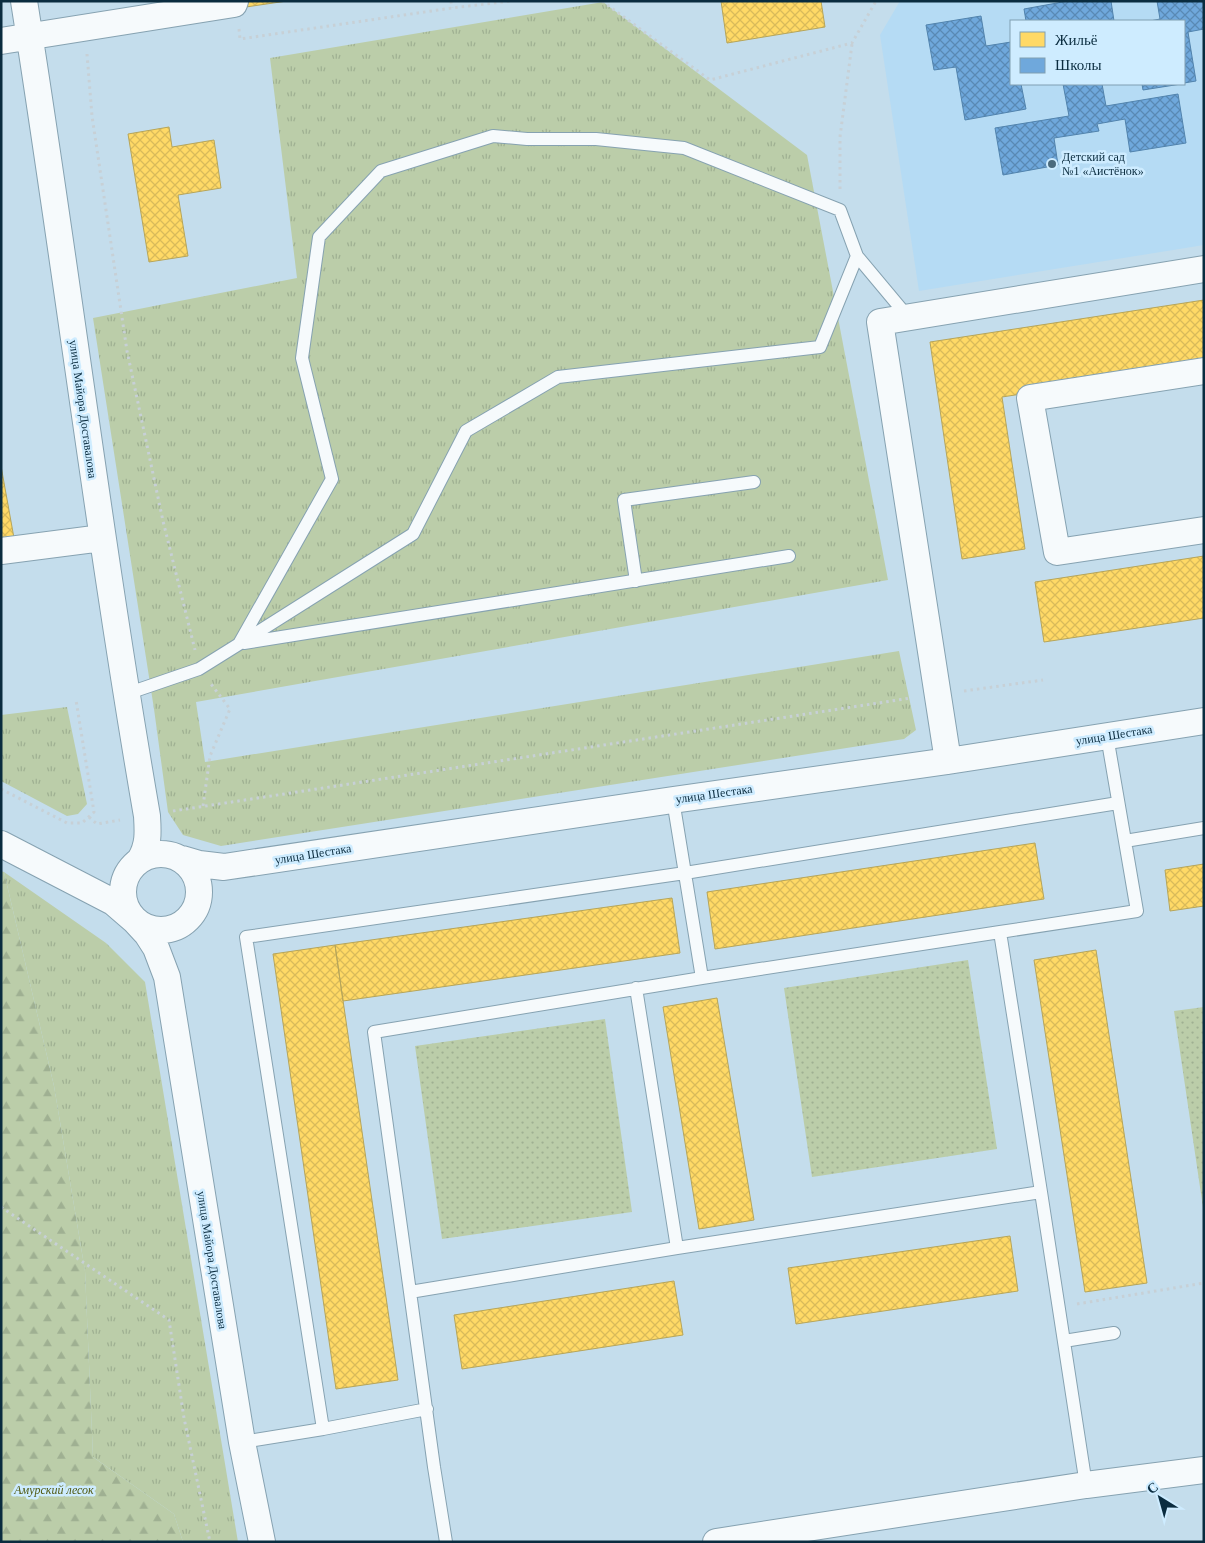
<svg xmlns="http://www.w3.org/2000/svg" width="1205" height="1543" viewBox="0 0 1205 1543" font-family="Georgia,serif">
<style>
.built{fill:#b5dbf4;fill-rule:evenodd}
.grass{fill:url(#grass-tufts)}
.forest{fill:url(#forest-firs)}
.park{fill:url(#park-dots)}
.homes{fill:url(#homes-cross-hatch);stroke:#b6a55a}
.schools{fill:url(#schools-cross-hatch);stroke:#5183ad}
.lines{fill:none;stroke-linecap:round;stroke-linejoin:round}
.service-casing{stroke:#86a2b1;stroke-width:14}
.minor-casing{stroke:#86a2b1;stroke-width:28}
.path{stroke:#c7d0d6;stroke-width:3;stroke-dasharray:2.5 4;stroke-linecap:butt}
.service{stroke:#f6fafc;stroke-width:12}
.minor{stroke:#f6fafc;stroke-width:26}
.poi-dot{fill:#4b6a7c;stroke:#ceecff;stroke-width:2}
.labels{text-anchor:middle;dominant-baseline:central;stroke-width:5;stroke-linejoin:round;paint-order:stroke}
.poi-label{font-size:12px;fill:#0a2c3f;stroke:#ceecff;text-anchor:start}
.street-label{font-size:12px;fill:#0a2c3f;stroke:#ceecff}
.park-label{font-size:12px;font-style:italic;fill:#505912;stroke:#ceecff}
</style>
<defs>
<pattern id="grass-tufts" width="24" height="20" patternUnits="userSpaceOnUse" patternTransform="scale(1.25)"><rect width="24" height="20" fill="#bbcda9"/><path d="M3 7l-1-3M5 7V3M7 7l1-3M15 17l-1-3M17 17v-4M19 17l1-3" fill="none" stroke="#9fb092"/></pattern>
<pattern id="forest-firs" width="22" height="20" patternUnits="userSpaceOnUse" patternTransform="scale(1.25)"><rect width="22" height="20" fill="#bbcda9"/><path d="M5 1l3.5 6h-7zM16 11l3.5 6h-7z" fill="#9fb092"/></pattern>
<pattern id="park-dots" width="8" height="8" patternUnits="userSpaceOnUse" patternTransform="scale(1.25)"><rect width="8" height="8" fill="#bbcda9"/><path d="M2 2h.1M6 6h.1" fill="none" stroke="#9fb092" stroke-width="1.8" stroke-linecap="round"/></pattern>
<pattern id="homes-cross-hatch" width="8" height="8" patternUnits="userSpaceOnUse" patternTransform="scale(1.25)"><rect width="8" height="8" fill="#ffd966"/><path d="M0 0l8 8M0 8l8-8" fill="none" stroke="#d9ba5a"/></pattern>
<pattern id="schools-cross-hatch" width="8" height="8" patternUnits="userSpaceOnUse" patternTransform="scale(1.25)"><rect width="8" height="8" fill="#6fa8dc"/><path d="M0 0l8 8M0 8l8-8" fill="none" stroke="#5989b4"/></pattern>
</defs>
<rect width="100%" height="100%" fill="#c4ddec"/>
<path class="built" d="M900,1H1204V245L919,291L880,35ZM1011,21H1184V84H1011Z"/>
<path class="grass" d="M603,2L807,155L888,580L196,702L205,762L899,651L916,730L904,739L221,846L183,835L168,812L154,709L93,318L297,278L270,58Z
M67,707L87,804L78,814L67,816L1,781V715Z
M4,872L106,943L145,982L238,1542H183L174,1514L93,1457L85,1271L54,1086Z"/>
<path class="forest" d="M1,871L4,872L54,1086L85,1271L93,1457L174,1514L183,1542H1Z"/>
<path class="park" d="M968,960L997,1149L812,1177L784,988Z
M1204,1007V1214L1174,1011Z
M605,1019L632,1212L442,1239L415,1046Z"/>
<path class="homes" d="M238,1H287L239,8Z
M721,1H821L825,27L727,43Z
M169,127L172,147L214,140L221,188L178,195L188,256L149,262L128,134Z
M1204,300V366L1002,397L1025,549L962,559L930,342Z
M1,466L14,538L1,540Z
M1204,556V618L1044,642L1035,582Z
M1035,843L1044,899L715,949L707,892Z
M1204,864V906L1170,911L1165,870Z
M672,898L680,953L343,1001L335,945Z
M335,945L398,1380L336,1389L273,954Z
M1096,950L1147,1283L1085,1292L1034,960Z
M717,998L754,1220L699,1229L663,1007Z
M1010,1236L1018,1291L796,1324L788,1268Z
M674,1281L683,1335L462,1369L454,1315Z"/>
<path class="schools" d="M1068,1H1111L1114,21H1026L1024,9Z
M1157,1H1204V29L1188,32L1196,81L1184,83V21H1150L1160,19Z
M981,16L986,46L1011,42V84H1021L1026,109L965,120L956,67L934,70L926,25Z
M1063,84H1102L1106,106L1178,94L1186,143L1130,152L1125,119L1097,124L1099,131L1054,138L1058,165L1003,175L995,128L1069,116Z
M1142,84H1181L1143,90Z"/>
<g class="lines">
<g class="service-casing">
<path id="service" d="M857,256L908,317
M636,581L624,500L754,482
M244,643L789,556
M126,694L199,669L239,644L332,479L302,358L319,237L381,171L493,136L527,139H596L684,148L840,210L857,256L820,347L558,377L466,431L413,534L239,644
M673,800L702,978L374,1032L410,1292L677,1248L1041,1192L1000,932L702,978
M1125,841L1204,828
M1000,932L1137,911L1107,736
M636,988L677,1248
M1041,1192L1086,1485
M410,1292L434,1467L446,1542
M1064,1341L1114,1333
M323,1429L246,937L685,873L1118,803
M242,1442L323,1429L427,1409"/>
</g>
<g class="minor-casing">
<path id="minor" d="M24,1C67,272 100,545 147,816C148,832 149,845 140,860
M1,41L234,4L235,1
M1204,371L1030,398L1057,552L1204,530
M1,551L102,538
M948,761L880,322L1204,269
M1,844L113,902L135,921L147,934L156,948L167,977L242,1442L262,1542
M123 892a38 38 0 1 1 76 0a38 38 0 1 1-76 0Z
M182,859L199,864L224,867L673,800L948,761L1204,721
M716,1542L1086,1485L1204,1470"/>
</g>
<path class="path" d="M451,1L452,8
M602,1L710,80L852,43L876,1
M239,29L240,39L452,8L512,1
M87,54L92,116L127,351L163,521L195,650
M840,189V137L852,44
M964,691L1043,680
M1,789L67,823H82L94,812L76,700
M203,806L210,756L230,709L211,684
M173,811L911,698
M89,817L97,824L120,820
M1,1207L169,1320L184,1418L210,1542
M1077,1304L1204,1283"/>
<use href="#service" class="service"/>
<use href="#minor" class="minor"/>
</g>
<circle class="poi-dot" cx="1052" cy="164" r="5"/>
<g class="labels">
<g class="poi-label">
<text x="1062" y="157">Детский сад<tspan x="1062" dy="14">№1 «Аистёнок»</tspan></text>
</g>
<g class="street-label">
<text transform="translate(83 409) rotate(82)">улица Майора Доставалова</text>
<text transform="translate(1114 735) rotate(-9)">улица Шестака</text>
<text transform="translate(714 794) rotate(-8)">улица Шестака</text>
<text transform="translate(313 854) rotate(-9)">улица Шестака</text>
<text transform="translate(212 1260) rotate(81)">улица Майора Доставалова</text>
</g>
<g class="park-label">
<text x="54" y="1490">Амурский лесок</text>
</g>
</g>
<rect width="1205" height="1543" fill="none" stroke="#0a2c3f" stroke-width="5"/>
<rect x="1010" y="20" width="175" height="65" fill="#ceecff" stroke="#809fb2"/>
<rect x="1020" y="32" width="25" height="15" fill="#ffd966" stroke="#809fb2"/>
<text x="1055" y="45" font-size="15" fill="#0a2c3f">Жильё</text>
<rect x="1020" y="58" width="25" height="15" fill="#6fa8dc" stroke="#809fb2"/>
<text x="1055" y="70" font-size="15" fill="#0a2c3f">Школы</text>
<g transform="translate(1160 1498) rotate(323)" stroke="#ceecff" stroke-width="4" paint-order="stroke">
<path d="M0-4L9 19L0 12L-9 19Z" fill="#0a2c3f"/>
<text y="-8" font-size="14" font-weight="bold" text-anchor="middle" fill="#0a2c3f">С</text>
</g>
</svg>
